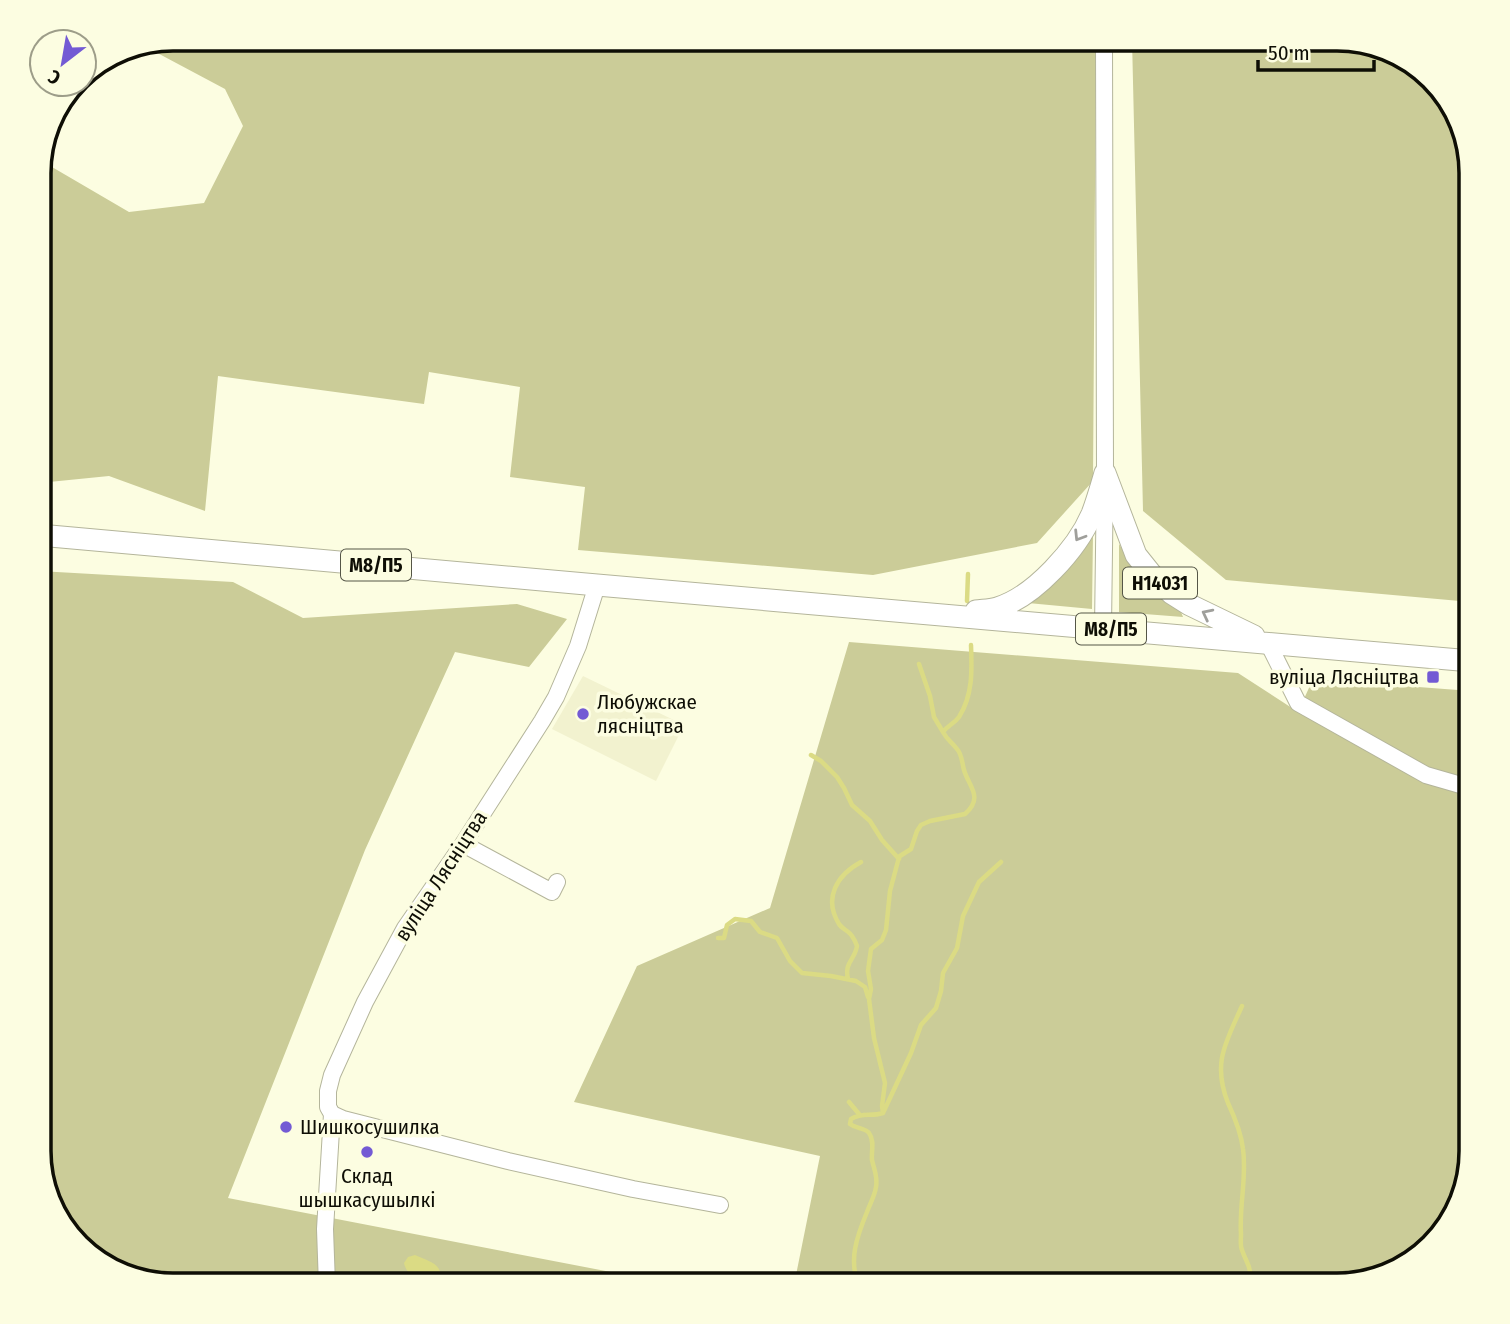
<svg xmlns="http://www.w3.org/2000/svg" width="1510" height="1324" viewBox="0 0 1510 1324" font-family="'Fira Sans Condensed',sans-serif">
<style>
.built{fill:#f2f2cf}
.green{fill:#cbcc98}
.water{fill:#dbdb84}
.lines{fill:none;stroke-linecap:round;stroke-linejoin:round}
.stream{stroke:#dbdb84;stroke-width:4.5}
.minor-casing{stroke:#b4b59b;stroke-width:18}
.major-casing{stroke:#b4b59b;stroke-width:23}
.minor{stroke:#fff;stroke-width:16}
.major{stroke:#fff;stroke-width:21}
.oneway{stroke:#9f9f9b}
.poi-dot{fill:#735ad4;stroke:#fcfde1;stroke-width:2.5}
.labels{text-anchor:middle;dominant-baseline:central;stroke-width:7;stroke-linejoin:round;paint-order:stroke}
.shield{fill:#fcfde1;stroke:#555647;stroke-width:2}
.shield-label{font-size:19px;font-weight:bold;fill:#0e0e05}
.poi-label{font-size:21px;fill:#0e0e05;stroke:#fcfde1;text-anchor:start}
.street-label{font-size:21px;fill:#0e0e05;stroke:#fcfde1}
.rim{fill:none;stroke:#0e0e05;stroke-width:3.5}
</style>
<rect width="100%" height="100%" fill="#fcfde1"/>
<path class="built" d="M583,676L684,725L656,781L552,729Z"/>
<path class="green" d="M173,39H1096L1093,481L1037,543L873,575L578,550L585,487L510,477L520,387L429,372L424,404L218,376L205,511L109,476L39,483L40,160L129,212L204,203L243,126L225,89L148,48Z
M1132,39H1337L1388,49L1432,78L1461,121L1471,173V602L1226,580L1143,511Z
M1093,533L1092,609L1028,603Z
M1119,544L1145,584L1181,612L1183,617L1119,612Z
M39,571L233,582L303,618L517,604L567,619L529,667L455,652L365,850L228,1198L678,1285H173L121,1275L78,1246L39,1159Z
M849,642L1238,673L1298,712L1313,679L1471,691V1159L1432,1246L1389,1275L1337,1285H794L820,1156L574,1102L637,966L770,908Z"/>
<path class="water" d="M415,1255C432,1263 444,1263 440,1285H427C420,1274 408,1280 404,1263L408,1257Z"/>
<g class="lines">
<path class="stream" d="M967,601L968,574
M919,664L930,696L934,717L943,732
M811,755L821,761L837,777L844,788L852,805L870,821L882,840L899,859
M718,938H724L727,925L735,919L751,921L760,932L777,938L790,961L802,973L831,976L856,981L865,987L868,997
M848,979C844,962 855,960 857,946C856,943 854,939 852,936C849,931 842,929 839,924C823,898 837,875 861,862
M1242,1006C1226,1042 1212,1063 1228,1103C1235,1118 1241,1132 1243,1149C1247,1177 1239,1206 1241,1234C1241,1239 1240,1246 1242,1250C1247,1265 1254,1269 1247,1285
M849,1102L859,1114
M883,1113L911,1053L921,1025L936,1008L941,991L943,973L957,948L963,916L979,882L1001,862
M859,1285C848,1261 857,1236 867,1212C870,1204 875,1195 876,1187C878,1177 874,1169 872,1160C871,1152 875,1141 869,1133C867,1129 855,1128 850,1124L851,1119C863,1112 870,1117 883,1113L882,1106L885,1083L874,1038L869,999L871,989L868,971L871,949L882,940L886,930L890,891L898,861L900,856L911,849L917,831L921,825L930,821L965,814C984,797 969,787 964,770C962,763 962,754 957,749C952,742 947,740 943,732C948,725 954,724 959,717C973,695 972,670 971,645"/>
<g class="minor-casing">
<path id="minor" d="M1103,628L1105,473L1104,39
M1268,643L1298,703L1426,775L1471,788
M463,844L552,892L557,882
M332,1114L343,1119L508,1161L633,1189L720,1205
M327,1285L325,1229L332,1114L328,1107V1091L332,1075L365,1002L405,928L463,844L542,721L556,697L578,646L597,585"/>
</g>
<g class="major-casing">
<path id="major" d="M1105,473L1136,555L1152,575L1171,593L1190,605L1254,636
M39,535L597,585L1471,661
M976,611C983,610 990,610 997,608C1034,597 1077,549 1092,514C1097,501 1101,487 1105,473"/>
</g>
<use href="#minor" class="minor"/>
<use href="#major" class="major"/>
</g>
<defs><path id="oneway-chevron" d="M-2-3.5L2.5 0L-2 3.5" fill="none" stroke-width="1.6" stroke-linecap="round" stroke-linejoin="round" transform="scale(1.75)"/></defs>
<g class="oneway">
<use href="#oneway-chevron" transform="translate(1079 536) rotate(122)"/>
<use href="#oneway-chevron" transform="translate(1207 614) rotate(-153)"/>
</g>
<g class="poi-dot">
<rect x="1426" y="670" width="14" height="14" rx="3.5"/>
<circle cx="583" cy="714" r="7"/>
<circle cx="286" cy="1127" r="7"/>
<circle cx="367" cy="1152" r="7"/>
</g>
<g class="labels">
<g class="shield">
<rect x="341" y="549.5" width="70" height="31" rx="5"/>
<rect x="1123" y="567.5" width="74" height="31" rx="5"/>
<rect x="1076" y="613.5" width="70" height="31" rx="5"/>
</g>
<g class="shield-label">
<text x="376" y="565">М8/П5</text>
<text x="1160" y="583">Н14031</text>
<text x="1111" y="629">М8/П5</text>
</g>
<g class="poi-label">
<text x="1419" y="677" text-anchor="end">вуліца Лясніцтва</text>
<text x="597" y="702">Любужскае<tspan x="597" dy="24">лясніцтва</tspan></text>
<text x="300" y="1127">Шишкосушилка</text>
<text x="367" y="1176" text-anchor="middle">Склад<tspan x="367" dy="24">шышкасушылкі</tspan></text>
</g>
<g class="street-label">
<text transform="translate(441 876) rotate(-57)">вуліца Лясніцтва</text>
</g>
</g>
<path d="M0 0H1510V1324H0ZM173 51H1337A122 122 0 0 1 1459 173V1151A122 122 0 0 1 1337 1273H173A122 122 0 0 1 51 1151V173A122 122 0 0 1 173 51Z" fill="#fcfde1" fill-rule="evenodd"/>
<path class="rim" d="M173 51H1337A122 122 0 0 1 1459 173V1151A122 122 0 0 1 1337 1273H173A122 122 0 0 1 51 1151V173A122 122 0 0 1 173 51Z"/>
<g transform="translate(63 63) rotate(211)"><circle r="33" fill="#fcfde1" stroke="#9d9d89" stroke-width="2"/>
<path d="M0-5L12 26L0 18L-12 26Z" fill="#735ad4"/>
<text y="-10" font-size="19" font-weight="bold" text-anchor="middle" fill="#0e0e05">С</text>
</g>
<path d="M1258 60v10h116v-10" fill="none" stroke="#0e0e05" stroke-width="3.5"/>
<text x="1268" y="60" font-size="21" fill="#0e0e05" stroke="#fcfde1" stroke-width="5" paint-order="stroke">50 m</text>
</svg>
